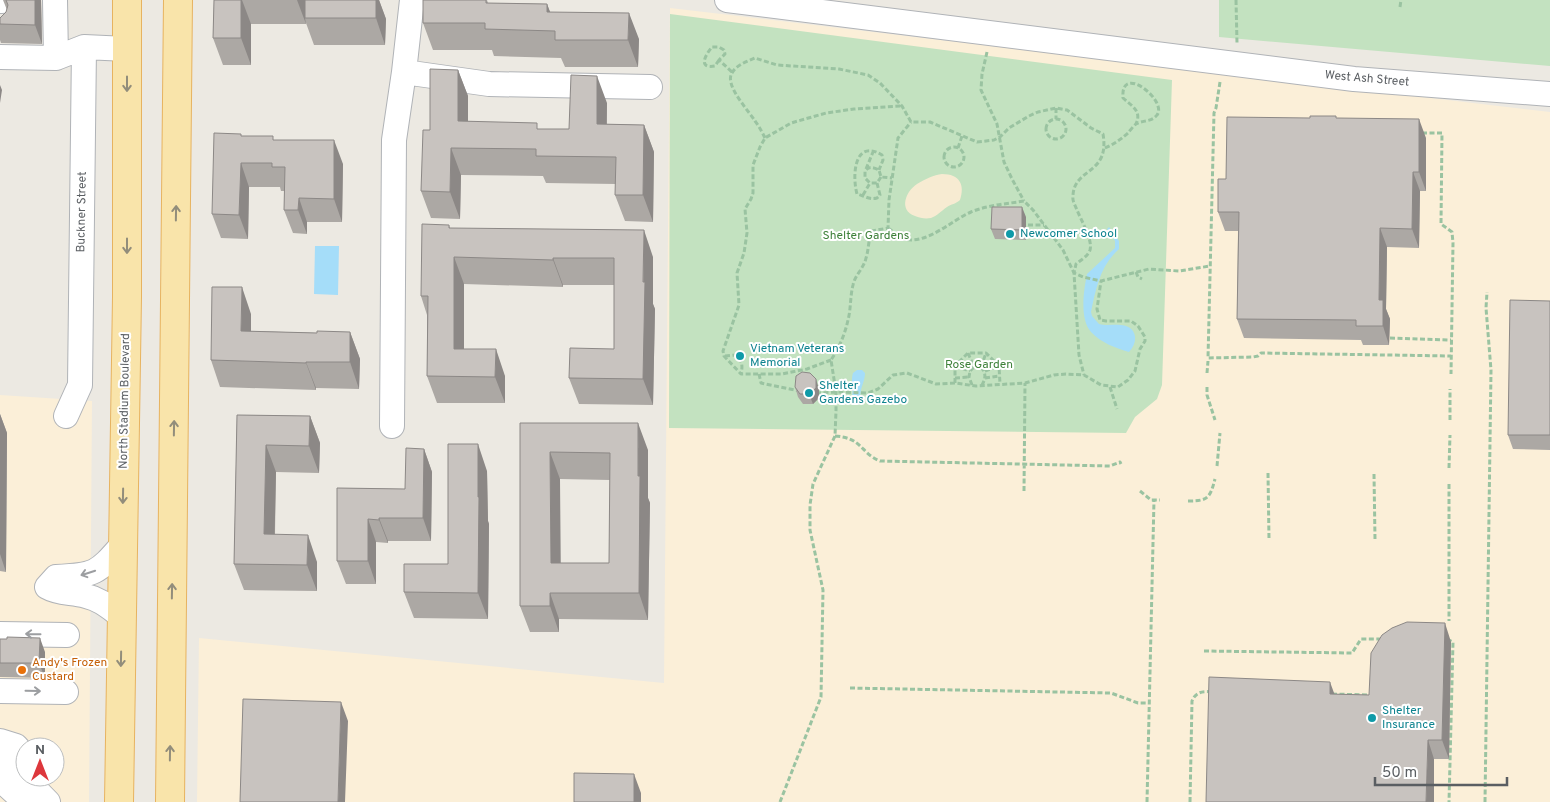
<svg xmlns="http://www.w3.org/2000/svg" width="1550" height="802" viewBox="0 0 1550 802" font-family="Overpass,sans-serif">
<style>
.commercial{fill:#fbefd8;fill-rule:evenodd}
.green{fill:#c3e2c0}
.sand{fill:#f7ebd2}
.water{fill:#a5ddf9}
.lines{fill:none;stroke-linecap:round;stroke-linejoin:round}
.minor-casing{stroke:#b0b3b7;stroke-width:26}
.major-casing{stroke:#e7b360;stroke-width:30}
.path{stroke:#9ac3a1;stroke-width:3;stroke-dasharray:5 2.5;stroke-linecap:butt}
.minor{stroke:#fff;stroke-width:24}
.major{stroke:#f9e4aa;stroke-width:28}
.wall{fill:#aca8a4;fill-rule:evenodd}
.shaded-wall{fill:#8c8886}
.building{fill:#c8c3bf;stroke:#8c8886;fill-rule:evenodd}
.oneway{stroke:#928d7b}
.oneway2{stroke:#9c9ea1}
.culture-dot{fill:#0f9aa8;stroke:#fff;stroke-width:2}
.food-dot{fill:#e8710a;stroke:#fff;stroke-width:2}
.labels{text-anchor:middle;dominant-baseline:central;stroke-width:4;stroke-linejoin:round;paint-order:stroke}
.street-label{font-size:12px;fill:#5a5e62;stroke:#fff}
.culture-label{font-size:12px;fill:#0d838f;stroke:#fff;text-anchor:start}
.park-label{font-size:12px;fill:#3e813a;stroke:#fff}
.food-label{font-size:12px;fill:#c56008;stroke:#fff;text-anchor:start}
</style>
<rect width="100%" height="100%" fill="#ece9e2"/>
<path class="commercial" d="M670,8L1550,112V802H197L199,638L664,683Z
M0,395L92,401L89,802H0ZM25,747H55V777H25Z"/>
<path class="green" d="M1219,0H1550V66L1219,37Z
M670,14L1172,80L1162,385L1157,399L1135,417L1126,433L669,428Z"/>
<path class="sand" d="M942,174C960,174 965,185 960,200C956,204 951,204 947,207C941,211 937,216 931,218C925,219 920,218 915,216C898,210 906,191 917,184C925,179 934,175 942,174Z"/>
<path class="water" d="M1109,227L1119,241V249C1100,266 1096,288 1091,312L1092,316L1099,324C1107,326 1113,324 1121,325C1137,326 1139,342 1129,352C1116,348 1101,343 1091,332C1079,318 1084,289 1087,274L1115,248V241L1107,229Z
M315,246H339L338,295L314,294Z
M857,370H862L865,373C865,383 858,391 861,400L857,403L853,404L851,400C855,388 850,383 853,373Z"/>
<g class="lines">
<g class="minor-casing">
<path id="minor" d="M55,0L56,58
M727,0L1354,79L1550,94
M0,1H2
M0,57L56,58L84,47
M404,72L489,84L650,87
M66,416L80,385L84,47L127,49
M392,426L394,140L404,72L412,0
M121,616C110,608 100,599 86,596C72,592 59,594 47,587L56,577C95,575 97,574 122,545
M0,634L67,635
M0,691L66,692
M0,741L16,746L25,756
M0,753L48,802
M0,779L14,792L35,802"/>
</g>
<g class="major-casing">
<path id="major" d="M119,802L127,297V0
M170,802L178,0"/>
</g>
<path class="path" d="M1236,0L1237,43
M1400,7L1401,0
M987,52L982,74L981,90L997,124L1004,162L1012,179L1024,201
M719,60L715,66C697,69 706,54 712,47H719L724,50L725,54L719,60L732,72
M1220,82L1216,108L1214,113L1208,358L1253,357L1258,356L1261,353L1451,356
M1056,108V119
M1046 129a10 10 0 1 1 20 0a10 10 0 1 1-20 0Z
M1422,133H1442L1441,224L1452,232L1453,243L1451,374
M765,138C762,132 759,126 755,121C749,111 724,85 732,73C736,65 748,61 755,58L777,65L839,69L868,75L880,83L902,106L911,122H930L977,142L994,140L1000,137L1009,128L1029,116L1038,112L1056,108L1067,110L1091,128L1103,134C1110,175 1075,167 1073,195C1072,201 1075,205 1077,210C1081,220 1093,240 1090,250C1088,256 1081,260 1076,264L1074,273L1083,277L1101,281L1149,269L1179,271L1210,266
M944 157a10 10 0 1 1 20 0a10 10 0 1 1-20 0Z
M958,148L962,136
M1105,148C1114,144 1120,140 1128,133C1130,131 1133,126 1136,124C1143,120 1152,122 1157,115C1168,101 1120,62 1123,98C1132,106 1142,111 1136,124
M866,169L873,152
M881,177L877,183H870L865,178V171C869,166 873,167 879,170L881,177L892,178
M877,183L880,195L877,198C869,200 865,196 857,194C852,176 854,138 882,155L883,160L879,170
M863,195L870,183
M1028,225H1044
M888,228C893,231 899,238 904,239C927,245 952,220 971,212C988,205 1006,204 1024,201L1033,210L1063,250L1074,273L1079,355L1084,375
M1136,272L1138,277L1142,279
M1390,338L1451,340
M968,353L974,367
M725,356L736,355C742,361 743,365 741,374
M831,360L807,369L782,374H741L724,356L723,351L739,305L737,273L744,253L747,233L745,209L751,199L753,193V165L760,147L765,138L791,123L826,113L854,109L901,106
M955,366L970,371
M981,367C986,373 986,378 982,385
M981,367L986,353
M985,371L999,366
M1207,373L1208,361
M759,374L761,383L800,391
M955,378L969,377
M985,378L999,376
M955,383V366L968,353H986L999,366L1000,384
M972,385L969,377L970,371L974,367H981
M1110,387L1117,409
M1207,387V395L1215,420
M816,393L836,392L868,393L878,389L893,375L907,373L936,384L955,383L976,386L1025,383L1054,375L1066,374L1084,375L1101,385L1118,387L1128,380L1135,371L1140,349L1145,341V337L1138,326L1131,321H1106L1100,320L1097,309L1101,281
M1450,420V389
M835,436C863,438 860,453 880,461L1110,466L1120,462L1121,464
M1217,466L1220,433
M1449,468L1450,435
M1268,473L1269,539
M1374,474L1375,539
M1449,484V621
M1024,491L1025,383
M1140,491L1151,500H1160
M1188,501C1208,501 1210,498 1215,479
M1447,639L1453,642L1449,802
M1204,651L1352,653L1361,639H1384
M850,688L1111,693L1138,703H1149
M1332,694L1371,695
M780,802L821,697L823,590L810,530V505L813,484L835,436L836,411V392L831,360C839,348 845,334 848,320C851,309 850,297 853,285C855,275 864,268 866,258C869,249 868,240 872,231L888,228L889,200L898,138L911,122
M1147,802L1154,500
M1190,802L1192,701C1196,691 1204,691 1213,692
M1485,802L1491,370L1486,308L1487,292"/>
<use href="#minor" class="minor"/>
<use href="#major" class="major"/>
</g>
<path class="wall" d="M3,0H41L42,44L1,43L0,40V18L6,12L7,10Z
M214,0H379L386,19L385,45H314L306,23V24H251V65H223L213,38Z
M487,0L488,3L547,4L550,12L639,39L638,67H565L561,58L494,56L492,50H433L423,23Z
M458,70L468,96V121L539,129H569L607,103V124L644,125L654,152L653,222L625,221L615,195L616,184L546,183L543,176L461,175L460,219L431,218L421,191L430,130Z
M1337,118L1426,138V191H1420L1419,248L1387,247L1386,309L1390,319L1389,345H1363L1361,340L1244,338L1237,319L1238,231H1225L1218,212L1226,179Z
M242,136L274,140L343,164L342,222H307V234L293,233L284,210L285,191H281L280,187H249L248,239L221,238L212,214Z
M1026,217V240L995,239L991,229Z
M449,225L450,228L653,257V304L655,309L653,405L579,404L569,378L614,349V285H563V287L464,284V349L505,376V403H437L427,376V315L421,296Z
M1550,301V450L1513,449L1508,435Z
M251,314V331L317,333L350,332L360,359L359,389L316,388V390L220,387L211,360Z
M795,387L819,389V398L813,404H803L798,397Z
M0,414L7,433L6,572L0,571Z
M237,415L310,416L320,443L319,473L276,472L275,534L317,562V591L244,590L234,564Z
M520,423L648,450V498L650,503L648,620L559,619V632H530L520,606ZM560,479L610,480L609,563H560Z
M424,449L432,472L431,541H388V543L376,542V584H346L337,561V488L405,489Z
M487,471L488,521L489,524L488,619L414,618L404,592L448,564Z
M0,639L45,652V678L0,677Z
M1451,642L1449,759H1434L1335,694L1369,695Z"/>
<path class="shaded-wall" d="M35,0H41L42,44L35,25Z
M241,0H242L251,24V65L241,38Z
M297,0H307L305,18L306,24Z
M376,0H379L386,19L385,45L376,18Z
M547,4L557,30L547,12Z
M629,13L639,39L638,67L628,40Z
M458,70L468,96V148L458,121Z
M597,76L607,103L606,151L597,124Z
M0,85L2,90L0,103Z
M1419,119L1426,138V191L1419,172Z
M644,125L654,152L653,222L643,195Z
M334,140L343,164L342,222L334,199Z
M451,148L461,175L460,219L450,192Z
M241,163L249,187L248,239L239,215Z
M1413,172L1420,191L1419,248L1412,229Z
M299,198L307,222V234L298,210Z
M1022,207L1026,217V240L1022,230Z
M1380,228L1387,247L1386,309L1390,319L1389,345L1383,326L1379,300Z
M644,230L653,257V304L655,309L653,405L643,379Z
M454,257L464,284V376L454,349Z
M553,258L563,285V287L553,260Z
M242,287L251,314V358L241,331Z
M350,332L360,359L359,389L350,362Z
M496,349L505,376V403L495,377Z
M306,362L316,388V390L306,363Z
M816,379L819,389V398L813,404L809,394Z
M0,414L7,433L6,572L0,554Z
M310,416L320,443L319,473L309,446Z
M638,423L648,450V498L650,503L648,620L639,593Z
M478,444L487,471L488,521L489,524L488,619L478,593Z
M266,445L276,472L274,561L264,534Z
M424,449L432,472L431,541L423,518Z
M550,452L560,479L561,590L551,563Z
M379,518L388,541V543L379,520Z
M368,519L376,542V584L368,561Z
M308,535L317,562V591L307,565Z
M550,593L559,619V632L550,606Z
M1445,623L1451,642L1449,759L1442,740Z
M40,638L45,652V678L39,663Z
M1330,682L1337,701L1330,694Z
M341,702L348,721L345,802H338Z
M1428,740L1434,759V802H1426Z
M634,774L641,793V802H634Z"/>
<path class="building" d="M6,0H35V25L0,24V18L6,12L8,5Z
M214,0H241V38H213Z
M305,0H376V18H305Z
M423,0H486V3L547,4V12L629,13L628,40H555V31L485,29V23H423Z
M430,69L458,70V121L537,123V129H569L571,75L597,76V124L644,125L643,195H615L616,157L536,156V149L451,148L450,192L421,191L423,130H430Z
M1310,116H1336V118L1419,119V172H1413L1412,229L1380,228L1379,300H1383V326H1356V320L1237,319L1239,212H1218V179H1226L1227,117L1310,118Z
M214,133L241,134V136H273V140H334V199L299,198L298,210H284L285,167H272V163H241L239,215L212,214Z
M992,207H1022V230L991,229Z
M422,224L449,225V228L644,230L643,282H645L643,379L569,378L570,348L614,349V258H553V260L454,257V349H496L495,377L427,376L428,296H421Z
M212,287H242L241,331L317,333V331L350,332V362H306V363L211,360Z
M1510,300L1550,301V435H1508Z
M802,372L810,373L816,379V388L809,394H800L795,387L796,376Z
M237,415L310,416L309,446L266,445L264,534L308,535L307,565L234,564Z
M520,423H638V476H640L639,593H550V606H520ZM550,452L610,453L609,563H551Z
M448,444H478V497H479L478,593L404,592V564H448Z
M406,448L424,449L423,518H379V520L368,519V561H337V488L405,489Z
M1407,622L1445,623L1442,740H1428L1426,802H1206L1209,677L1330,682V694L1369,695L1371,653L1382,635L1392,628Z
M7,637L40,638L39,663H0V639H7Z
M243,699L341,702L338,802H240Z
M574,773L634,774V802H574Z"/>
<defs><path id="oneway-shaft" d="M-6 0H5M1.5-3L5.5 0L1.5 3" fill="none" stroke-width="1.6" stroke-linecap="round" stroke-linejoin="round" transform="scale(1.25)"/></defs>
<g class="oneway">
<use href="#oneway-shaft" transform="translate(127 84) rotate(90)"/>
<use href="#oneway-shaft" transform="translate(176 213) rotate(-89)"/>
<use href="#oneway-shaft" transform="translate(127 246) rotate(90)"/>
<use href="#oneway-shaft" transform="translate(174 428) rotate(-89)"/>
<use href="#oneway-shaft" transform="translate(123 496) rotate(91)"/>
<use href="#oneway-shaft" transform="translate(172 591) rotate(-89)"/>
<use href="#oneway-shaft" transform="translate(121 659) rotate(91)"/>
<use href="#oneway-shaft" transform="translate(170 753) rotate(-89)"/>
</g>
<g class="oneway2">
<use href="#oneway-shaft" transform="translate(88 573) rotate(162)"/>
<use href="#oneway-shaft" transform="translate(33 634) rotate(-179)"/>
<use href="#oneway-shaft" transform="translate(33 691) rotate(1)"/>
</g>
<g class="culture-dot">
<circle cx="1010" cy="234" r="5"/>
<circle cx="740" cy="356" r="5"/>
<circle cx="809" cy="393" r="5"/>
<circle cx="1372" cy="718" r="5"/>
</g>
<circle class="food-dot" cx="22" cy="670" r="5"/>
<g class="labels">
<g class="street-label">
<text transform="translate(1367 79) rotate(5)">West Ash Street</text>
<text transform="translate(82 212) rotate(-89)">Buckner Street</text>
<text transform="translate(125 401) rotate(-89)">North Stadium Boulevard</text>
</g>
<g class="culture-label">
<text x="1020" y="234">Newcomer School</text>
<text x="750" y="349">Vietnam Veterans<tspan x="750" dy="14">Memorial</tspan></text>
<text x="819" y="386">Shelter<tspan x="819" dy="14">Gardens Gazebo</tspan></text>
<text x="1382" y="711">Shelter<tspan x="1382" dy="14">Insurance</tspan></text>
</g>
<g class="park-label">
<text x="866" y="236">Shelter Gardens</text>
<text x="979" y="365">Rose Garden</text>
</g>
<g class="food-label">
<text x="32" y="663">Andy's Frozen<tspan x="32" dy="14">Custard</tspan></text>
</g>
</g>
<g transform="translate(40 762)"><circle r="24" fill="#ffffff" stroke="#bdbfc0"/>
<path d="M0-4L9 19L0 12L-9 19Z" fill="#dd373c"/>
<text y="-8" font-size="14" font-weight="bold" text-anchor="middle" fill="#5a5e62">N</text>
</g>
<path d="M1375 777v8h132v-8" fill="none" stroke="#5a5e62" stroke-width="2.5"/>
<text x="1382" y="777" font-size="15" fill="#5a5e62" stroke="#ffffff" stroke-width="4" paint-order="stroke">50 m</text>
</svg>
